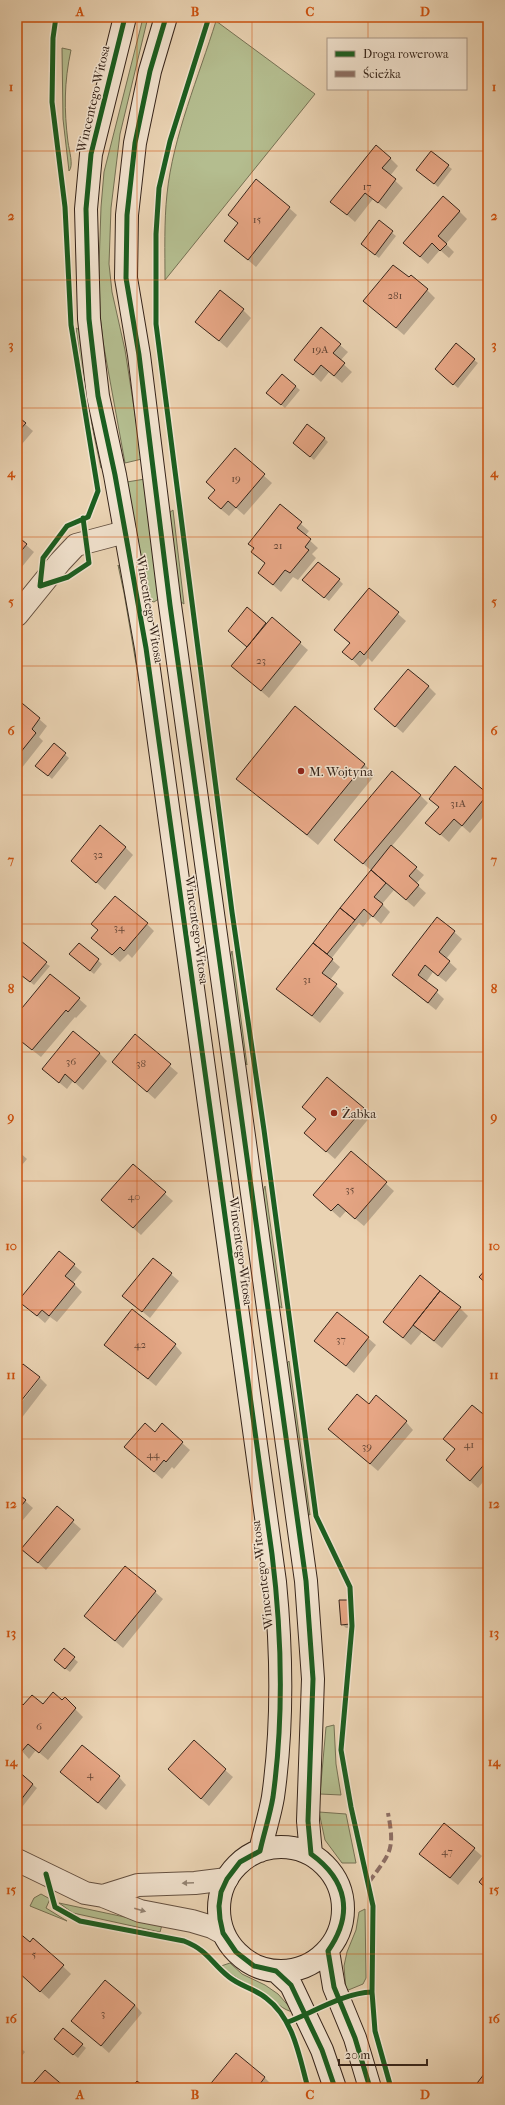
<svg xmlns="http://www.w3.org/2000/svg" width="505" height="2105" viewBox="0 0 505 2105" font-family="'IM FELL French Canon',serif">
<style>
.green{fill:#b4bd8f;stroke:#767154}
.shadow{fill:#0003}
.building{fill:#e6a685;stroke:#37251a}
.lines{fill:none;stroke-linecap:round;stroke-linejoin:round}
.street-casing{stroke:#645040;stroke-width:24}
.secondary-casing{stroke:#37251a;stroke-width:24}
.street{stroke:#f1e2ce;stroke-width:22}
.secondary{stroke:#f1e2ce;stroke-width:22}
.quiet{stroke:#8d6e63;stroke-width:4;stroke-dasharray:8 4;stroke-linecap:butt}
.cycleway-casing{stroke:#f1e2ce;stroke-width:8}
.cycleway{stroke:#1b5e20;stroke-width:5}
.oneway{fill:#948474}
.grid{fill:none;stroke:#cd510e;stroke-width:1;stroke-opacity:0.55}
.poi-dot{fill:#8f2418;stroke:#f1e2ce;stroke-width:1.5}
.labels{text-anchor:middle;dominant-baseline:central;stroke-width:3;stroke-linejoin:round;paint-order:stroke}
.number-label{font-size:11px;fill:#634535}
.street-label{font-size:13px;fill:#37251a;stroke:#f1e2ce}
.poi-label{font-size:13px;fill:#37251a;stroke:#f1e2ce;text-anchor:start}
.neatline{fill:none;stroke:#cd510e;stroke-width:1.5}
.grid-label{font-size:13px;text-anchor:middle;font-weight:bold;fill:#cd510e}
</style>
<rect width="100%" height="100%" fill="#ead3b3"/>
<filter id="stains"><feTurbulence type="fractalNoise" baseFrequency=".005" numOctaves="4"/><feColorMatrix values="0 0 0 0 .2 0 0 0 0 .09 0 0 0 0 .02 0 0 0 .5 -.17"/></filter>
<radialGradient id="worn" r=".72"><stop offset=".6" stop-color="#630" stop-opacity="0"/><stop offset="1" stop-color="#630" stop-opacity=".3"/></radialGradient>
<path class="green" d="M148,17L120,134L111,208L109,264L112,292L125,350L142,459L125,463L103,342L100,315L99,267L101,207L104,172L143,18Z
M216,21L315,94L165,280C165,251 164,222 167,194C173,136 199,76 216,21Z
M62,48L71,50C64,82 64,110 68,142C69,150 74,166 69,171L63,119Z
M76,328L80,330L104,468H101L84,388Z
M145,479L160,598L154,602L149,600L127,482Z
M173,510L184,604L178,600L169,513Z
M118,565L123,574L142,676L139,681L124,593Z
M232,951L247,1065L241,1057L229,961Z
M265,1186L282,1308L276,1304L262,1194Z
M289,1361L310,1515L306,1513L285,1365Z
M334,1725L336,1764L341,1795L320,1794L326,1727Z
M319,1812L346,1814L356,1863H342L325,1840Z
M41,1894L50,1899L46,1908L67,1921L30,1906L34,1898Z
M59,1903L162,1925L160,1932L73,1913Z
M365,1909L366,1978L363,1984L346,1991L344,1966L347,1952L356,1930L359,1912Z
M230,1963L242,1974L265,1985L278,1994L294,2012C283,2011 274,2000 265,1994C250,1984 235,1979 221,1966Z"/>
<path class="shadow" d="M17,154L20,173H18L19,192H17Z
M390,158L398,166L390,176L403,188L386,209L373,199L355,222L332,202Z
M448,166L452,169L438,187L421,173Z
M289,208L297,215L256,267L226,241L239,224L229,215Z
M459,211L467,219L446,244L454,252L449,258L440,250L428,264L404,243Z
M379,222L396,236L379,258L366,248Z
M427,290L435,298L404,335L364,301Z
M243,310L251,318L227,348L197,322Z
M340,345L348,352L340,361L352,372L342,383L329,372L321,382L295,359Z
M474,360L478,363L458,388L440,373Z
M282,375L300,390L285,408L271,396Z
M17,417L33,431L17,450Z
M324,438L328,442L314,460L298,446Z
M235,450L272,483L244,515L236,508L229,516L217,506L216,491Z
M280,506L309,531L305,536L318,548L312,554L316,558L298,580L293,577L281,592L259,573L266,564L252,552L255,549L250,544Z
M17,537L34,552L17,573Z
M339,580L343,584L329,601L307,584Z
M369,589L406,621L372,662L368,658L360,667L344,652L350,644L336,630Z
M247,608L267,625L272,619L308,650L269,698L232,666L248,647Z
M488,615V622L485,619Z
M428,686L436,694L403,733L375,709Z
M17,700L47,726L39,737L43,741L17,774Z
M54,745L69,758L52,779L41,769Z
M364,764L375,775L318,845L238,778Z
M455,768L488,794V811L470,833L462,826L449,842L427,823L440,808Z
M420,795L428,803L391,847L424,875L416,884L426,893L414,907L394,890L382,904L390,912L381,924L372,916L363,927L359,923L331,959L340,967L330,980L344,993L320,1023L278,989L372,871L343,847Z
M125,847L133,855L105,890L80,868Z
M147,924L154,931L132,958L128,954L120,962L93,938Z
M454,932L462,939L446,959L457,969L446,982L433,972L426,982L444,999L436,1010L401,982Z
M79,944L102,964L94,974L74,958Z
M17,947L50,966L34,985L17,971Z
M79,999L87,1006L76,1018L75,1017L41,1057L17,1038V1016Z
M135,1036L178,1073L155,1099L113,1062Z
M99,1053L107,1061L83,1090L73,1081L67,1089L43,1069Z
M363,1108L371,1116L335,1159L313,1140Z
M17,1150L27,1159L17,1171Z
M351,1152L394,1191L364,1226L346,1211L340,1218L322,1202Z
M133,1165L173,1201L141,1235L110,1208Z
M59,1252L82,1272L73,1283L82,1292L57,1322L50,1317L45,1323L20,1301Z
M153,1259L179,1281L150,1318L124,1296Z
M460,1308L468,1316L442,1348L422,1332L411,1345L392,1329Z
M368,1338L376,1345L354,1373L316,1341Z
M105,1344L175,1345L182,1353L156,1386Z
M40,1378L47,1385L17,1424V1408Z
M369,1405L406,1422L413,1430L378,1471L337,1436Z
M488,1420V1476L478,1488L455,1468Z
M162,1425L190,1450L174,1469L172,1467L162,1479L133,1454Z
M17,1494L33,1508L17,1527Z
M57,1508L81,1529L46,1570L22,1549Z
M155,1592L163,1599L123,1648L85,1616Z
M347,1601L351,1605L353,1628H346L342,1624Z
M64,1650L78,1662L70,1672L59,1664Z
M65,1699L83,1717L48,1760L36,1750L29,1759L21,1750L17,1755V1709L23,1706H43L63,1702Z
M225,1770L233,1777L209,1806L177,1777Z
M17,1772L37,1788L19,1811L17,1810Z
M61,1772L119,1777L126,1785L106,1810Z
M474,1849L482,1856L458,1885L428,1861Z
M488,1908V1915L485,1912Z
M18,1933L30,1944L34,1939L71,1974L49,1999L17,1971Z
M135,2005L142,2013L109,2053L73,2021Z
M59,2043L82,2045L86,2048L78,2058Z
M17,2044L25,2052L17,2062Z
M236,2054L265,2078L272,2085L270,2088H209Z
M76,2084L80,2088H73Z"/>
<path class="building" d="M376,145L391,158L382,168L396,179L378,203L365,193L347,215L330,202Z
M431,151L449,165L434,184L416,170Z
M256,179L290,207L248,260L224,241L238,223L228,215Z
M443,196L460,211L438,236L447,244L440,251L432,243L420,257L403,243Z
M379,220L393,231L375,255L361,244Z
M393,265L409,277L411,275L428,289L396,328L363,301Z
M220,290L244,309L219,341L195,322Z
M321,327L341,344L333,353L345,363L334,376L321,365L313,375L294,360Z
M456,343L475,359L453,385L435,369Z
M282,374L296,386L281,405L266,393Z
M17,416L26,423L17,433Z
M307,424L325,438L310,457L293,443Z
M235,448L265,474L236,508L228,501L221,509L208,498L215,490L206,482Z
M280,504L302,522L297,528L311,539L305,547L309,550L290,573L285,570L273,585L258,573L265,563L251,552L254,548L248,544Z
M17,536L27,544L17,556Z
M318,562L340,579L324,598L302,580Z
M369,588L399,612L364,655L360,651L352,660L342,652L350,643L334,630Z
M247,607L266,623L247,647L228,631Z
M272,617L301,642L261,691L231,666Z
M408,669L429,686L395,727L374,709Z
M17,699L40,718L32,729L36,733L20,753L17,751Z
M295,706L365,764L307,835L236,779Z
M54,743L66,753L48,776L35,766Z
M455,766L488,794L462,826L454,819L440,835L425,823L439,807L429,799Z
M392,771L421,795L363,864L334,840Z
M100,825L126,847L96,883L71,861Z
M391,845L417,867L409,876L419,885L406,900L371,870Z
M371,870L386,883L374,897L383,904L373,917L364,909L355,920L340,908Z
M115,896L148,923L124,951L120,947L112,955L91,938L98,930L91,924Z
M340,908L355,920L327,954L313,943Z
M437,917L455,931L439,952L450,961L438,976L425,965L418,975L438,990L428,1003L392,975Z
M21,941L47,962L30,982L17,972V945Z
M79,943L99,959L90,971L69,954Z
M313,943L333,959L322,973L337,984L312,1016L276,989Z
M50,974L80,998L68,1012L66,1010L32,1050L17,1038V1014Z
M73,1031L100,1053L75,1083L65,1074L59,1083L42,1069Z
M135,1034L171,1064L147,1092L112,1062Z
M327,1077L364,1108L326,1152L304,1133L316,1119L302,1107Z
M351,1151L387,1182L355,1219L338,1204L331,1211L313,1195Z
M133,1164L166,1192L133,1228L101,1200Z
M59,1251L75,1264L65,1276L75,1284L49,1316L42,1310L37,1316L18,1301Z
M153,1258L172,1273L142,1312L122,1296Z
M488,1267V1285L479,1277Z
M420,1275L440,1291L403,1338L383,1322Z
M440,1291L461,1307L434,1341L413,1325Z
M132,1309L176,1344L148,1379L104,1345Z
M337,1312L369,1337L346,1366L314,1341Z
M23,1364L40,1377L17,1406V1370Z
M357,1394L369,1404L376,1395L407,1421L370,1464L328,1429Z
M472,1405L488,1418V1460L470,1481L446,1460L455,1449L443,1439Z
M145,1423L155,1432L162,1423L183,1442L166,1462L164,1460L154,1472L124,1447Z
M17,1493L26,1500L17,1511Z
M57,1506L74,1520L38,1563L21,1549Z
M125,1566L156,1591L115,1641L84,1616Z
M339,1600H348L350,1624L341,1625Z
M64,1648L75,1657L65,1669L54,1660Z
M53,1692L62,1700L65,1697L76,1708L39,1753L28,1744L21,1752L19,1750L21,1748L17,1745V1708L21,1703L23,1705L32,1695L43,1704Z
M194,1740L226,1769L201,1799L168,1769Z
M82,1745L120,1776L98,1803L60,1772Z
M17,1770L33,1784L17,1805Z
M444,1823L475,1848L450,1878L419,1854Z
M488,1871V1890L479,1882Z
M18,1932L30,1942L33,1938L64,1965L40,1992L17,1971Z
M105,1980L135,2005L101,2046L71,2021Z
M63,2028L83,2044L73,2055L54,2039Z
M236,2053L265,2077L257,2088H207Z
M488,2069V2088H475L474,2087Z
M45,2070L66,2088H29Z
M137,2081L146,2088H131Z"/>
<g class="lines">
<g class="street-casing">
<path id="street" d="M17,615L60,562L76,545L125,532
M17,1860L85,1893L103,1896L140,1911L192,1921L212,1927L223,1933
M103,1896L138,1885L195,1883L227,1879"/>
</g>
<g class="secondary-casing">
<path id="secondary" d="M125,17L91,154L86,209L89,319L98,396L115,475L146,648L275,1582C282,1654 283,1726 273,1797C270,1815 264,1833 260,1851
M166,17L150,71L135,143L127,215L126,278L139,355L170,605L306,1581L313,1679L308,1821L311,1854
M219 1909a62 62 0 1 1 124 0a62 62 0 1 1-124 0Z
M328,1951L334,1987L355,2038L370,2088
M276,1971L291,1985L322,2050L335,2088"/>
</g>
<use href="#street" class="street"/>
<use href="#secondary" class="secondary"/>
<path class="quiet" d="M369,1882C391,1852 395,1850 388,1813"/>
<g class="cycleway-casing">
<path id="cycleway" d="M56,17L53,38L52,102L65,207L71,325L98,491L88,517L67,526L43,558L40,586L68,577L89,563L83,518
M125,17L91,154L86,209L89,319L98,396L115,475L146,648L272,1554C282,1635 284,1716 273,1797C270,1815 264,1833 260,1851L240,1862L227,1879L221,1892L219,1906L220,1919L223,1933L236,1952L254,1966L276,1971L291,1985L322,2050L335,2088
M166,17L150,71L135,143L127,215L126,278L139,355L170,605L306,1581L313,1679L308,1821L311,1854C347,1880 354,1914 328,1951L334,1987L355,2038L370,2088
M209,17L170,141L159,188L156,234V324L232,912L264,1130L316,1516L350,1587L352,1626L341,1750L351,1807L373,1906L372,1992L375,2031L391,2088
M46,1874L55,1907L80,1921L184,1941C209,1951 210,1962 229,1977C240,1986 255,1989 266,1998C294,2019 299,2056 308,2088
M288,2022C314,2012 343,1993 372,1992"/>
</g>
<use href="#cycleway" class="cycleway"/>
</g>
<defs><path id="oneway-solid" d="M-6-.8H1V-3.2L6.5 0L1 3.2V.8H-6Z"/></defs>
<g class="oneway">
<use href="#oneway-solid" transform="translate(188 1883) rotate(178)"/>
<use href="#oneway-solid" transform="translate(140 1910) rotate(16)"/>
</g>
<path class="grid" d="M137,17V2088M252,17V2088M368,17V39M368,89V2088M17,151H488M17,280H488M17,408H488M17,537H488M17,666H488M17,795H488M17,924H488M17,1052H488M17,1181H488M17,1310H488M17,1439H488M17,1568H488M17,1697H488M17,1825H488M17,1954H488"/>
<g class="poi-dot">
<circle cx="301" cy="771" r="4"/>
<circle cx="334" cy="1113" r="4"/>
</g>
<g class="labels">
<g class="number-label">
<text x="367" y="186">17</text>
<text x="257" y="219">15</text>
<text x="395" y="295">281</text>
<text x="320" y="349">19A</text>
<text x="236" y="478">19</text>
<text x="278" y="545">21</text>
<text x="261" y="660">23</text>
<text x="458" y="803">31A</text>
<text x="98" y="854">32</text>
<text x="119" y="927">34</text>
<text x="307" y="979">31</text>
<text x="71" y="1061">36</text>
<text x="141" y="1063">38</text>
<text x="350" y="1189">35</text>
<text x="134" y="1196">40</text>
<text x="341" y="1339">37</text>
<text x="140" y="1344">42</text>
<text x="469" y="1444">41</text>
<text x="367" y="1446">39</text>
<text x="153" y="1454">44</text>
<text x="39" y="1726">6</text>
<text x="90" y="1774">4</text>
<text x="447" y="1851">47</text>
<text x="34" y="1954">5</text>
<text x="103" y="2013">3</text>
</g>
<g class="street-label">
<text transform="translate(93 99) rotate(-77)">Wincentego Witosa</text>
<text transform="translate(150 609) rotate(80)">Wincentego Witosa</text>
<text transform="translate(197 930) rotate(82)">Wincentego Witosa</text>
<text transform="translate(241 1251) rotate(82)">Wincentego Witosa</text>
<text transform="translate(262 1575) rotate(-97)">Wincentego Witosa</text>
</g>
<g class="poi-label">
<text x="309" y="771">M. Wojtyna</text>
<text x="342" y="1113">Żabka</text>
</g>
</g>
<rect width="505" height="2105" fill="none" stroke="#ead3b3" stroke-width="44"/>
<rect x="327" y="38" width="140" height="52" fill="#f1e2ce" stroke="#a79686"/>
<rect x="335" y="51" width="20" height="6" fill="#1b5e20" stroke="#a79686"/>
<text x="363" y="58" font-size="12" fill="#37251a">Droga rowerowa</text>
<rect x="335" y="71" width="20" height="6" fill="#8d6e63" stroke="#a79686"/>
<text x="363" y="78" font-size="12" fill="#37251a">Ścieżka</text>
<path d="M339 2059v6h88v-6" fill="none" stroke="#37251a" stroke-width="2"/>
<text x="345" y="2059" font-size="12" fill="#37251a" stroke="#f1e2ce" stroke-width="3" paint-order="stroke">20 m</text>
<rect x="22" y="22" width="461" height="2061" class="neatline"/>
<g class="grid-label">
<text x="80" y="16">A</text>
<text x="195" y="16">B</text>
<text x="310" y="16">C</text>
<text x="425" y="16">D</text>
<text x="11" y="91">1</text>
<text x="494" y="91">1</text>
<text x="11" y="220">2</text>
<text x="494" y="220">2</text>
<text x="11" y="349">3</text>
<text x="494" y="349">3</text>
<text x="11" y="477">4</text>
<text x="494" y="477">4</text>
<text x="11" y="606">5</text>
<text x="494" y="606">5</text>
<text x="11" y="735">6</text>
<text x="494" y="735">6</text>
<text x="11" y="864">7</text>
<text x="494" y="864">7</text>
<text x="11" y="993">8</text>
<text x="494" y="993">8</text>
<text x="11" y="1121">9</text>
<text x="494" y="1121">9</text>
<text x="11" y="1250">10</text>
<text x="494" y="1250">10</text>
<text x="11" y="1379">11</text>
<text x="494" y="1379">11</text>
<text x="11" y="1508">12</text>
<text x="494" y="1508">12</text>
<text x="11" y="1637">13</text>
<text x="494" y="1637">13</text>
<text x="11" y="1766">14</text>
<text x="494" y="1766">14</text>
<text x="11" y="1894">15</text>
<text x="494" y="1894">15</text>
<text x="11" y="2023">16</text>
<text x="494" y="2023">16</text>
<text x="80" y="2099">A</text>
<text x="195" y="2099">B</text>
<text x="310" y="2099">C</text>
<text x="425" y="2099">D</text>
</g>
<rect width="100%" height="100%" filter="url(#stains)"/>
<rect width="100%" height="100%" fill="url(#worn)"/>
</svg>
